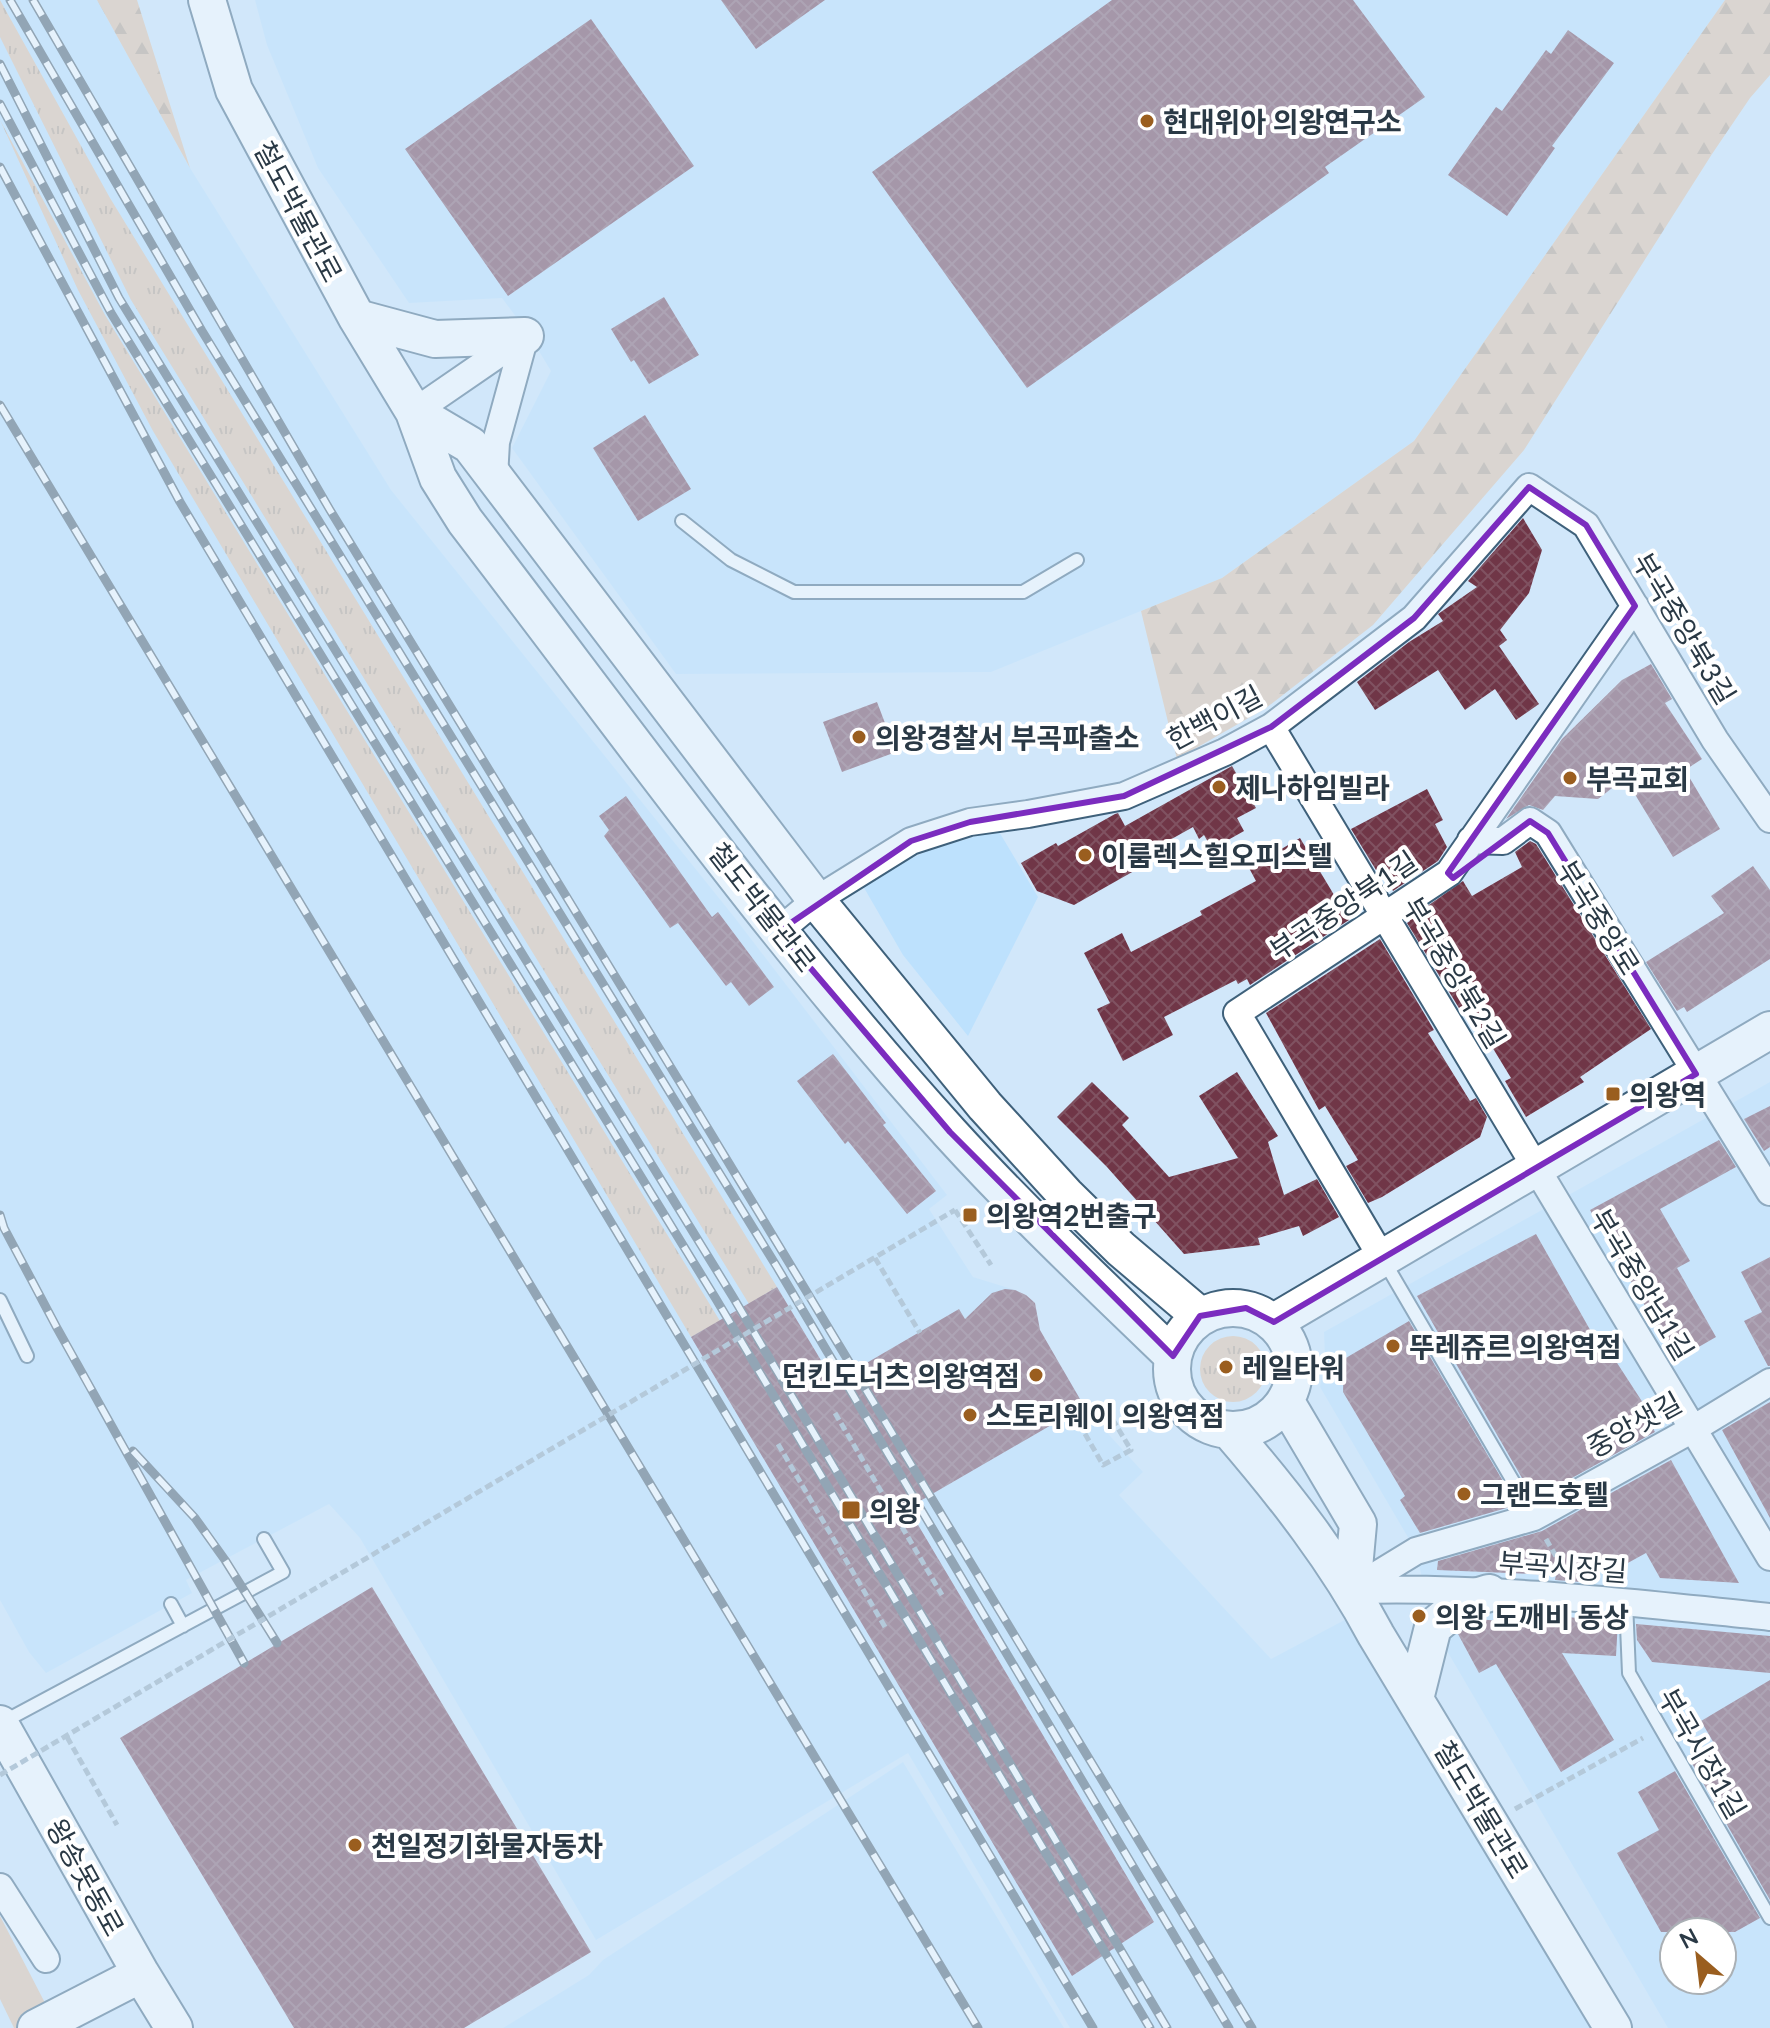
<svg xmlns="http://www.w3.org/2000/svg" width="1770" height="2028" viewBox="0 0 1770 2028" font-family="Lato,'Noto Sans KR',sans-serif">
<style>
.built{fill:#bde1fd;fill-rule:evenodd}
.grass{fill:url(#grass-tufts)}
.forest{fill:url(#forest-firs)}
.park{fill:#e4bf9f}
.building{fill:url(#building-cross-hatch)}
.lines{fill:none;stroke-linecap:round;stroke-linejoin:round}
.lane-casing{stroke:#3f617b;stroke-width:16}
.street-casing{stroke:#3f617b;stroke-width:30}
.secondary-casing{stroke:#3f617b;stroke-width:40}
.path{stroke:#90a4b4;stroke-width:5;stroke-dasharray:8 4;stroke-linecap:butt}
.lane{stroke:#fff;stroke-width:12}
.street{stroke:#fff;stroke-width:26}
.secondary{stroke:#fff;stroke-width:36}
.rail-casing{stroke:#455562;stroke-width:9}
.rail{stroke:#fff;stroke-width:6;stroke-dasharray:18;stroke-linecap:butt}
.path-bridge{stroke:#90a4b4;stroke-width:5;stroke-dasharray:8 4;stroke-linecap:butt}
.marked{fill:none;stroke:#7b2cbf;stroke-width:6;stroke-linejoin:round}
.poi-dot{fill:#9a5e1f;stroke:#fff;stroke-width:3}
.labels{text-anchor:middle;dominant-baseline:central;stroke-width:8;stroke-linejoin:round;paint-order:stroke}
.poi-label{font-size:28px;font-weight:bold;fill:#2a3945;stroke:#fff;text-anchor:start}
.street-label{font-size:28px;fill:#2a3945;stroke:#fff}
</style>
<defs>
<pattern id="grass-tufts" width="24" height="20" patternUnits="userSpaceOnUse" patternTransform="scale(2)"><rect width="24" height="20" fill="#e4bf9f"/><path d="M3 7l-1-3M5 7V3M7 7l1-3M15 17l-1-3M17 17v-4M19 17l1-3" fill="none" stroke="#b99c83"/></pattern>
<pattern id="forest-firs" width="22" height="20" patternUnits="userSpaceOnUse" patternTransform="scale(2)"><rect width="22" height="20" fill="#e4bf9f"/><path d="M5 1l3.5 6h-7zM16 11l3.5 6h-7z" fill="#b99c83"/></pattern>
<pattern id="building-cross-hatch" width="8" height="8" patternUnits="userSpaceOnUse" patternTransform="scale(2)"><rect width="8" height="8" fill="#703647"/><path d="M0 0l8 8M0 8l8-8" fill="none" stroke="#805261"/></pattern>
</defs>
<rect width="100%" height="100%" fill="#d1e7fa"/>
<path class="built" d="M0,0H97L190,168L391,490L735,918L947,1195L929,1209L973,1277L1015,1290L1089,1413L1143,1472L1119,1495L1271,1659L1354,1615L1598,2028H1070L908,1753L596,1940L360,1538L329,1504L186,1580L192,1593L46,1673L29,1652L0,1600Z
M255,0H1725L1414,441L1222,578L991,672L676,674L512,448L551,371L528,333L502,298L409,303L318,168L267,45Z
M998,830L1038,897L968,1036L903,955L863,886L883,872L929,850Z
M1770,1082V2028H1668L1433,1627L1416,1551L1320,1387L1325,1357L1324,1332ZM1674,1932H1722V1980H1674Z
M903,1762L1064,2028H503L589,1975L603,1960Z"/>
<path class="grass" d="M0,0L110,198L777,1287L749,1304L131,300L0,37Z
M0,120L105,315L720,1321L691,1337L153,431L78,290Z
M1200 1369a33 33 0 1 1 66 0a33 33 0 1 1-66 0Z"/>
<path class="forest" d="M97,0H137L190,168Z
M1725,0H1770V75L1750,98L1712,154L1524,450L1373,625L1266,708L1177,759L1141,611L1222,578L1414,441Z"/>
<path class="park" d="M0,1916L58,2028H14L0,1999Z"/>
<path class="building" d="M721,0H825L756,49Z
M1112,0H1353L1425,97L1325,167L1329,173L1027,388L872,172Z
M591,19L694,166L508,296L405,149Z
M1568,30L1614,63L1552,146L1555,148L1507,216L1448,175L1496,107L1502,111L1546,50L1551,54Z
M664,297L699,355L649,384L634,360L631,362L611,329Z
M645,415L691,489L638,521L593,448Z
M1523,518L1542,550L1529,593L1500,630L1507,640L1499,646L1539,704L1516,720L1495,689L1465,710L1438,670L1375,710L1357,682L1409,642L1443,621L1438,614L1477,587L1468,581Z
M1651,664L1672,699L1665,703L1702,759L1685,770L1720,829L1673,857L1625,778L1598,799L1555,796L1543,810L1529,805L1506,819L1562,739L1622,680Z
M877,702L896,752L842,772L823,722Z
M1232,766L1256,808L1237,818L1244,831L1212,849L1204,835L1199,839L1193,827L1136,859L1141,867L1074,905L1037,891L1021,863L1056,843L1058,846L1115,814L1118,813L1125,826Z
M1427,789L1443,820L1435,824L1447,847L1438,861L1393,891L1381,868L1376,870L1351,829Z
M626,796L712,917L718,912L774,987L749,1006L731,982L726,986L678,923L670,928L604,836L609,830L599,816Z
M1300,838L1349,920L1250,985L1247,979L1238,984L1236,980L1164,1017L1173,1035L1123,1061L1097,1009L1110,1003L1084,953L1122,933L1131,952L1202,915L1200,911L1256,881L1249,868Z
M1530,841L1536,844L1651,1029L1580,1077L1584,1082L1526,1117L1505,1081L1511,1078L1469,1009L1462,1013L1407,923L1410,921L1409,919L1463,881L1472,896L1522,867L1515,852Z
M1753,866L1770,890V959L1687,1012L1684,1007L1677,1011L1646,962L1724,913L1711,896Z
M1380,939L1434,1030L1428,1033L1470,1101L1476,1098L1487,1117L1480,1137L1382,1197L1368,1203L1346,1166L1358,1160L1325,1106L1319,1110L1266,1013Z
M833,1054L886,1123L883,1125L936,1191L907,1214L848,1141L845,1144L797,1081Z
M1237,1072L1278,1136L1268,1142L1284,1195L1317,1179L1339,1217L1303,1236L1299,1226L1258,1238L1260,1245L1184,1254L1107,1167L1057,1117L1092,1082L1129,1118L1122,1125L1169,1177L1238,1158L1199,1096Z
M1770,1106V1147L1764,1151L1744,1119Z
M1719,1140L1736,1167L1660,1209L1690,1261L1677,1268L1716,1337L1676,1360L1590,1210Z
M1536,1234L1593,1335L1597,1332L1656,1423L1652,1426L1655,1432L1534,1499L1417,1296Z
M1770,1257V1366H1768L1744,1321L1762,1312L1741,1272Z
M777,1287L834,1382L959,1309L965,1319L992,1293L1005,1289L1015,1290L1026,1295L1035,1303L1040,1330L1084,1406L908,1508L1154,1922L1072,1976L691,1337Z
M1409,1321L1517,1505L1420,1533L1400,1500L1405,1496L1343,1392L1344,1359Z
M1770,1402V1518L1722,1430Z
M1671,1460L1739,1583L1660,1578L1646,1553L1615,1570L1612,1564L1581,1582L1555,1580L1556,1575L1437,1570L1438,1561L1542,1531Z
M372,1587L591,1952L464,2028H294L120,1738Z
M1553,1616L1618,1621L1616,1656L1562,1653L1614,1740L1561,1772L1496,1664L1479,1673L1458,1634L1476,1619L1552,1625Z
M1636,1624L1770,1636V1673L1652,1662L1637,1640Z
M1770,1680V1900L1690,1760L1715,1745L1701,1721Z
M1675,1771L1760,1918L1735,1932H1661L1617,1853L1659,1830L1638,1792Z"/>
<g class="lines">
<g class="lane-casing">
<path id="lane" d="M682,521L731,560L794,592H1023L1077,560
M1384,1261L1534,1517
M0,1300L27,1356
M1626,1602L1629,1673L1770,1918
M171,1604L183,1626
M3,1722L283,1572L264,1539"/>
</g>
<g class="street-casing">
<path id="street" d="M414,412L526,335
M494,477L496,442L525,336
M1271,727L1770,1557
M1471,840L1503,841L1530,821L1548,833L1770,1192
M779,931L816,900L911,841L970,822L1028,814L1124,796L1225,752L1271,727L1414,618L1529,487L1586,525L1715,740L1770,819
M1382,1258L1237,1013L1449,873L1635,606
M1352,1590L1416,1551L1534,1517L1693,1429L1770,1382
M1355,1590C1494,1586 1632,1603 1770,1617
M0,1887L46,1959"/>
</g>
<g class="secondary-casing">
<path id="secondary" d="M207,0L234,90L357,318L414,412L438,478L465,521C623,727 775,940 950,1133C1021,1211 1097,1283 1173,1356
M357,318L435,339L525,336
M414,412L470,445L816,900L985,1106L1066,1195L1121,1249L1200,1316
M1172 1369a61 61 0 1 1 122 0a61 61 0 1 1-122 0Z
M1274,1322L1770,1030
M1286,1402L1358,1524L1352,1590
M1229,1430C1285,1495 1336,1560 1376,1635L1613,2028
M1415,1699L1433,1627L1466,1600L1489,1593
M0,1724L141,1974L174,2028
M36,2028L141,1974"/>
</g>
<path class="path" d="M955,1210L991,1265
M875,1258L920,1333
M835,1413L942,1595
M1073,1413L1103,1465L1131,1450L1104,1405
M778,1444L885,1627
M1546,1539L1565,1572
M67,1737L117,1825
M1515,1809L1643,1738"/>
<use href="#lane" class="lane"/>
<use href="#street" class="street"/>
<use href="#secondary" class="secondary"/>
<g class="rail-casing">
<path id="rail" d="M10,0L202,331L777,1267L1229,2028
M33,0L330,510L684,1089L1252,2028
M0,64L119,298L733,1297L1167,2028
M0,104L111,313L716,1299L1150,2028
M0,167L180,502L1093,2028
M0,405L978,2028
M0,1215L4,1228L57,1328L244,1663
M133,1451L195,1518L225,1560L277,1643"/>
</g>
<use href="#rail" class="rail"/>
<path class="path-bridge" d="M0,1775L955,1210"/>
</g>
<path d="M0 0H1770V2028H0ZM1529,487L1586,525L1635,606L1448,873L1453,878L1530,821L1548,833L1696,1074L1274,1322L1246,1308L1200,1316L1173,1356L950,1132L779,931L911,841L970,822L1124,796L1271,727L1414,618Z" fill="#d1e7fa" fill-opacity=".55" fill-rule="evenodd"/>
<path class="marked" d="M1529,487L1586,525L1635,606L1448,873L1453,878L1530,821L1548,833L1696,1074L1274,1322L1246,1308L1200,1316L1173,1356L950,1132L779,931L911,841L970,822L1124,796L1271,727L1414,618Z"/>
<g class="poi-dot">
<circle cx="1147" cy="121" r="8"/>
<circle cx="859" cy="737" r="8"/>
<circle cx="1570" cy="778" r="8"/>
<circle cx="1219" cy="787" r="8"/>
<circle cx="1085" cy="855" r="8"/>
<rect x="1605" y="1086" width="16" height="16" rx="4"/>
<rect x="962" y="1207" width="16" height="16" rx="4"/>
<circle cx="1393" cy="1346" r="8"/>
<circle cx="1226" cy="1367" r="8"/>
<circle cx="1036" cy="1375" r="8"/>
<circle cx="970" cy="1415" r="8"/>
<circle cx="1464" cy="1494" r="8"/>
<rect x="841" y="1500" width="20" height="20" rx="4"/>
<circle cx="1419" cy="1616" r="8"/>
<circle cx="355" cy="1845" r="8"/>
</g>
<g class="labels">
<g class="poi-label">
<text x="1163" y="121">현대위아 의왕연구소</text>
<text x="875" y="737">의왕경찰서 부곡파출소</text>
<text x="1586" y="778">부곡교회</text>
<text x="1235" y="787">제나하임빌라</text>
<text x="1101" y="855">이룸렉스힐오피스텔</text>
<text x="1629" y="1094">의왕역</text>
<text x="986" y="1215">의왕역2번출구</text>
<text x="1409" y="1346">뚜레쥬르 의왕역점</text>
<text x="1242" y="1367">레일타워</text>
<text x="1020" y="1375" text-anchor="end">던킨도너츠 의왕역점</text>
<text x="986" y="1415">스토리웨이 의왕역점</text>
<text x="1480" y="1494">그랜드호텔</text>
<text x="869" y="1510">의왕</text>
<text x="1435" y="1616">의왕 도깨비 동상</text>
<text x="371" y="1845">천일정기화물자동차</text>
</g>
<g class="street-label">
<text transform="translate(299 211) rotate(62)">철도박물관로</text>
<text transform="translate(1685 628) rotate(59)">부곡중앙북3길</text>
<text transform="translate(1214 717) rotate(-28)">한백이길</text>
<text transform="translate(1343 905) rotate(-34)">부곡중앙북1길</text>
<text transform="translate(763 907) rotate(52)">철도박물관로</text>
<text transform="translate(1599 917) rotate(58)">부곡중앙로</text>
<text transform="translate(1455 972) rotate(59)">부곡중앙북2길</text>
<text transform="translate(1643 1284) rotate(59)">부곡중앙남1길</text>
<text transform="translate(1634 1424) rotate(-29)">중앙샛길</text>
<text transform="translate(1563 1566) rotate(4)">부곡시장길</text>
<text transform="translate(1703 1753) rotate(60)">부곡시장1길</text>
<text transform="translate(1482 1809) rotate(59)">철도박물관로</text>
<text transform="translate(86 1877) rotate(61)">왕송못동로</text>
</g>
</g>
<g transform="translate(1698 1956) rotate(332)"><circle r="38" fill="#ffffff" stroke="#aab0b5" stroke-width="2"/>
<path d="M0-6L14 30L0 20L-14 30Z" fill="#9a5e1f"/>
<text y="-12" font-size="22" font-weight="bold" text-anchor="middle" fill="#2a3945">N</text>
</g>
</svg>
